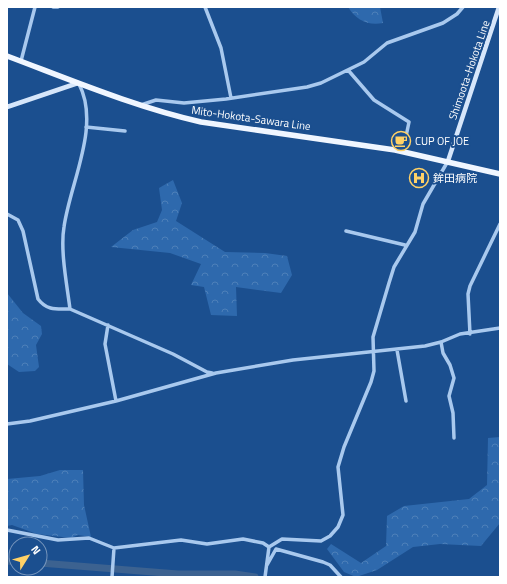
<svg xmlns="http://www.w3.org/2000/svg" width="507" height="584" viewBox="0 0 507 584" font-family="'Titillium Web','Noto Sans JP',sans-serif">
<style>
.forest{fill:url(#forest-crowns)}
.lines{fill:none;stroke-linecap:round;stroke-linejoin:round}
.river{stroke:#3c6290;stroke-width:7}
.street{stroke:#a9c9ee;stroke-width:3.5}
.secondary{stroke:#d6e6fa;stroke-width:4.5}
.primary{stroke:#f0f6ff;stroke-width:5.5}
.labels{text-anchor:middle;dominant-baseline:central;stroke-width:4;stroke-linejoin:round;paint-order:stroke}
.street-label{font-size:11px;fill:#fff;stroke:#1b4f8f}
.poi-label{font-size:11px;fill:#fff;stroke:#1b4f8f;text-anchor:start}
</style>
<defs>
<pattern id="forest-crowns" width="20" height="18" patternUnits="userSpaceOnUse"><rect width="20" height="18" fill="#2e69ad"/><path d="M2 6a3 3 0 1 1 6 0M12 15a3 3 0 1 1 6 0" fill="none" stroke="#4d80b9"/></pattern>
</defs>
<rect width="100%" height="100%" fill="#1b4f8f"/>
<path class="forest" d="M348,7H380L383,23C368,26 356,20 348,7Z
M173,180L182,203L176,221L225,252L265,253L287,256L292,275L281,293L236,287L237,316L211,315L204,287L191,285L201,264L170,253L111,247L133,230L157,222L162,210L159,188Z
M7,293L23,313L41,326L42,334L36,345L39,367L35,371L19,372L7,364Z
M500,437V523L481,546L440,544L413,547L377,570L356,577L344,572L327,549L331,544L361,563L386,546L387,516L404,506L469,499L487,485L488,438Z
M60,470H83L84,505L91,537L78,535L71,538L37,534L12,525L7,526V479L40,476Z"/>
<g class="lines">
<path class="river" d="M7,561L16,562
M40,563L178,574H235L255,577"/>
<path class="street" d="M53,7H58
M205,7L221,48L231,98
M21,61L35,7
M348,70L374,100L409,122L403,151
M141,105L156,100L184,103L226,99L307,87L321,83L364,62L387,43L443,23L457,14L463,7
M86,127L125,131
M7,214L18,220L23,231L38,299C47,311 57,309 70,309L173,354L207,372L212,373
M346,231L405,245
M70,309C67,285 60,250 64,227C70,183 101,126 79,84
M108,325L105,344L116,401
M470,334L468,294L470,286L500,224
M441,342L443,353L450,365L454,378L449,396L453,413L454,438
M397,350L406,401
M7,424L30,421L116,401L216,373L293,360L425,346L441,342L460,334L500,328
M7,530L58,540L89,538L114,548L181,540L207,544L243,539L263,543L269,547
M267,565L276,549L323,562L330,565L341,577
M112,577L114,548
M265,577L269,547L282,539L321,541L330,536L338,527L343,515L338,467L344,447L371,382L374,371L373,337L389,283L394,267L415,232L423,204L448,161"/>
<path class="secondary" d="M7,107L78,83
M448,161L499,7"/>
<path class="primary" d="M7,56C71,80 135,107 201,122L395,150L500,174"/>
</g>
<defs>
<g id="cafe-ring" transform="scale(1)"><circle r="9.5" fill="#1b4f8f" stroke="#ffd166" stroke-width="1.5"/><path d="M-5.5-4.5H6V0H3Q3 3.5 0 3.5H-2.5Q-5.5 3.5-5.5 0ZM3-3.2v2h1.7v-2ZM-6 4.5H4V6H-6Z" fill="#ffd166"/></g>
<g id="hospital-ring" transform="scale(1)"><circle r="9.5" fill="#1b4f8f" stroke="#ffd166" stroke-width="1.5"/><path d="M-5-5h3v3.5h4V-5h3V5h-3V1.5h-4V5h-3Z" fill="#ffd166"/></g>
</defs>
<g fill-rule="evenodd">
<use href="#cafe-ring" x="401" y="141"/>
<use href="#hospital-ring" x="419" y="178"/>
</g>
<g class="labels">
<g class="street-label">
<text transform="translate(469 70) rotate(-71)">Shimoota-Hokota Line</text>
<text transform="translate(251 118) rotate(8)">Mito-Hokota-Sawara Line</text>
</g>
<g class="poi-label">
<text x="415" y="141">CUP OF JOE</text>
<text x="433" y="178">鉾田病院</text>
</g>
</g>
<rect width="507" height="584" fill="none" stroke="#ffffff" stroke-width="16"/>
<g transform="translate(28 556) rotate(53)"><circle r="19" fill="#1b4f8f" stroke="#7695bc"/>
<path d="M0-3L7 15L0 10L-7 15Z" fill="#ffd166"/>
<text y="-6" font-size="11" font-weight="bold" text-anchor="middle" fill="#ffffff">N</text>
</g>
</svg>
